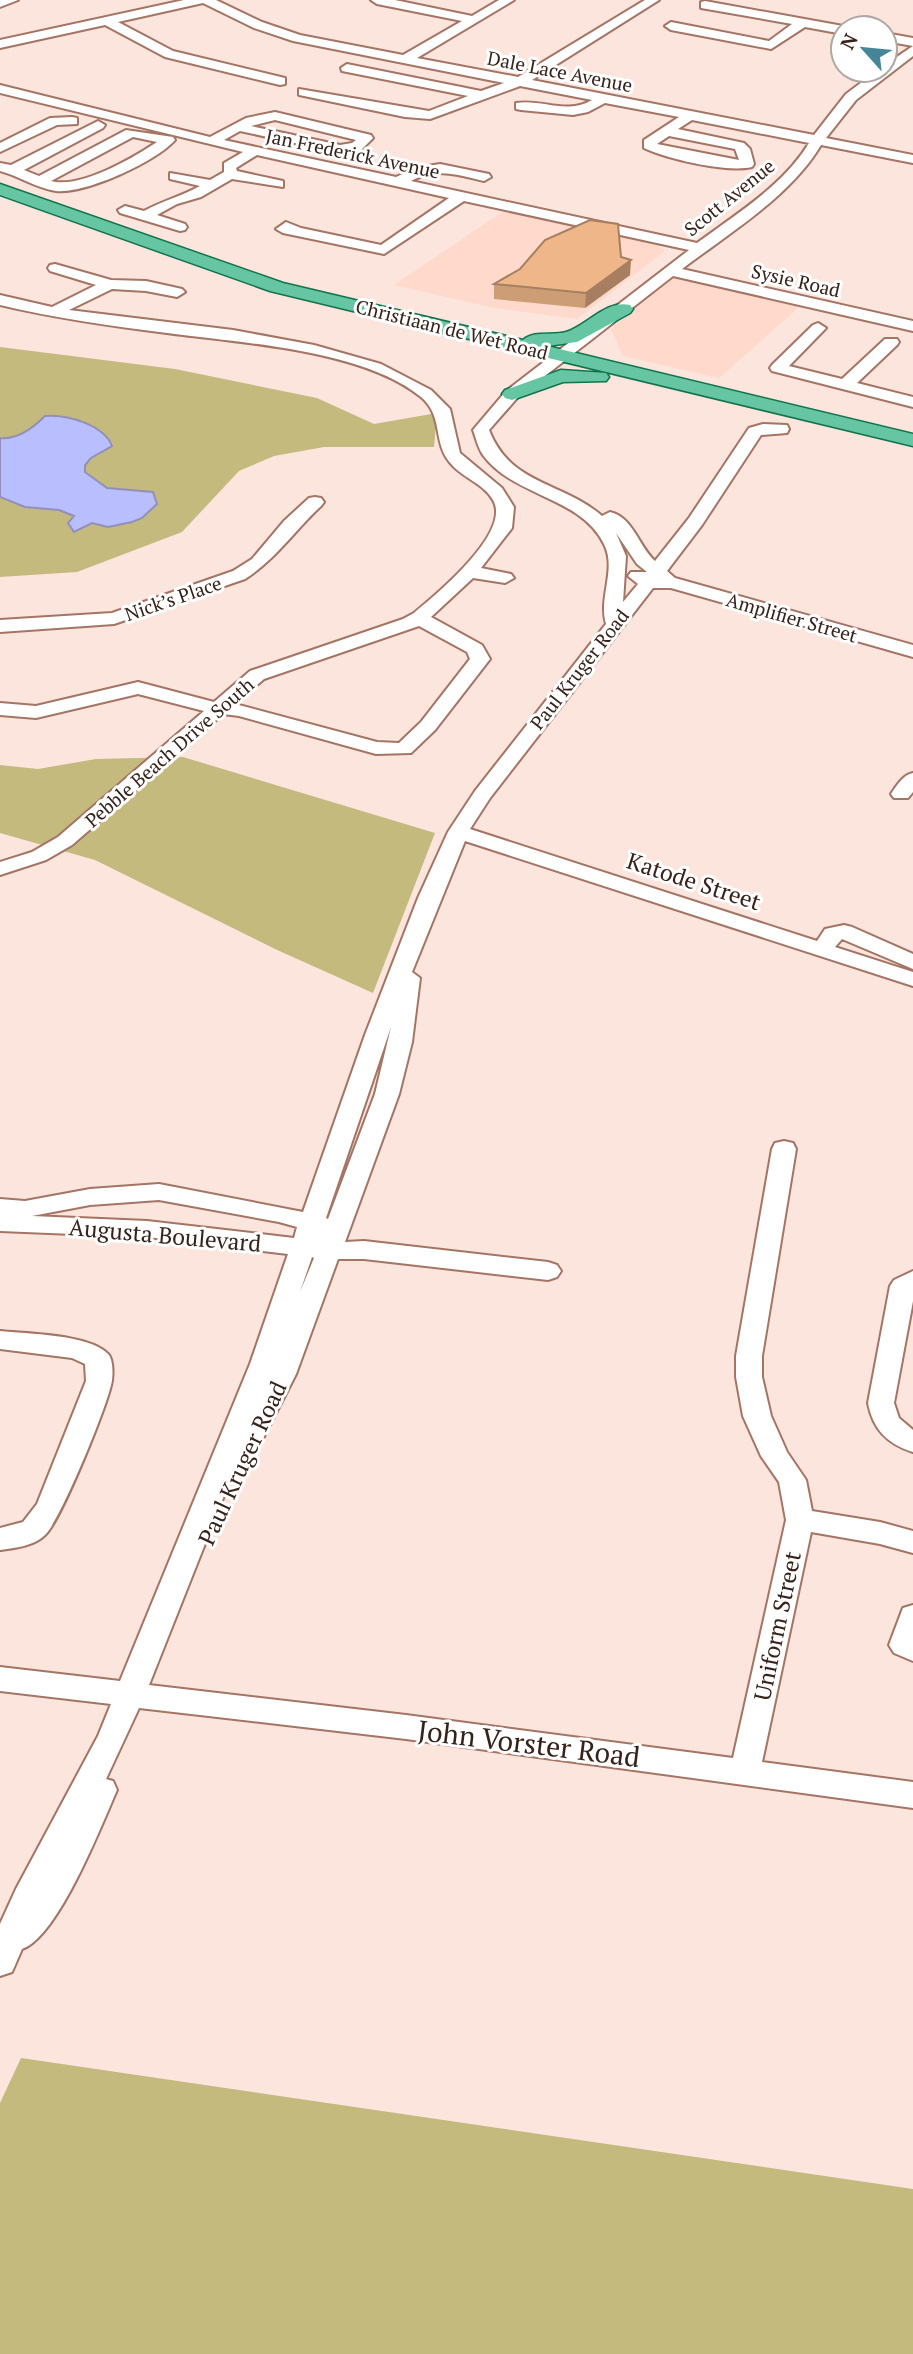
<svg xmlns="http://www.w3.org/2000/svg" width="913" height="2354" viewBox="0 0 913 2354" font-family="'PT Serif',serif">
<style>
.built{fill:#ffd9cc}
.green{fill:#c5ba7d}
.water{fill:#b9bffe;stroke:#9290ba;stroke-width:2}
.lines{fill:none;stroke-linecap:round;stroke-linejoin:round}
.minor-casing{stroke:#a47464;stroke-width:4}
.major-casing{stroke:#13744c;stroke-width:3}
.minor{fill:#fff;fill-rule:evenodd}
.major{fill:#66c6a4;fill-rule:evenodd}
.wall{fill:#cd9d76}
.shaded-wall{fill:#a77f60}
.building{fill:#eeb689;stroke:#a77f60;stroke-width:2}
.labels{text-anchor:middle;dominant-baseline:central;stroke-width:6;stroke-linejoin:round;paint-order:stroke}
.far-street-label{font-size:19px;fill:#36221b;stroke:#fff}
.street-label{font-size:23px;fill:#36221b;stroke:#fff}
.near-street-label{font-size:28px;fill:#36221b;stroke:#fff}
</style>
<rect width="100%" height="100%" fill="#fbe5dd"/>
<path class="built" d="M505,210L657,245L665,251L577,319L494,308L394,285Z
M674,274L804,303L719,378L623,356L611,329Z"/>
<path class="green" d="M0,347L175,369L317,398L374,424L437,413L434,447H324L274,456L239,471L182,532L77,572L0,577Z
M183,757L435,833L373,993L275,949L95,860L0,833V765L38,769L96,759Z
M21,2058L913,2189V2354H0V2103Z"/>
<path class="water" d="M45,416C67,414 104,425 112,446L91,458L85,465V472L107,488L153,492L157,504L142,518L132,522L108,527L92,523L74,532L68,523L74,516L59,510L25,507L0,497V438C17,440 34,427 45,416Z"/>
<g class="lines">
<g class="minor-casing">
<path id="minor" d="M0,0H18L0,7Z
M184,0H216L262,22L300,35L403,55L462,21L377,4L371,0H395L472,16L499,0H514L417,58L518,77L645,0H659L532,80L814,135L846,94L878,70H885V65L913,46V56L856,100L826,138L913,155V163L821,145C790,197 729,233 682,269L913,321V331L673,276L518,397L489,430C511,486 562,481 602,516L610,512C633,517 639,547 655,561L689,518L749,428L763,424L787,425L789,429L787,433L761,435L702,525L667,571L675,578L913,645V657L671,588H653L490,798L470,829L817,941L825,929L844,925L852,927L913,954V969L842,939L835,947L913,972V986L465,841L412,972L420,978L412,1042L399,1094L345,1242L364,1241L548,1262L557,1265L561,1271L557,1277L548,1280L364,1259H338L296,1374L249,1466L235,1468L149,1685L406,1715L733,1758L786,1520L779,1482L761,1456L743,1416L736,1377V1356L772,1149L775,1143L784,1141L793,1143L796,1149L762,1356V1377L771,1416L787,1452L806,1480L812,1511L880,1522L913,1531V1553L880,1544L811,1532L762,1762L913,1782V1808L406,1739L139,1708L106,1779L113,1781L117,1790C101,1826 58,1937 22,1949L12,1972L0,1976V1924L16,1889L98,1736L111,1704L0,1691V1667L120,1681L250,1364L288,1254L147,1237L0,1231V1199L25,1201L90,1189L159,1184L303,1212L365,1035L418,898L448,832L475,791L606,624C598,598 617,569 604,544C580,496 514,497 483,455C478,448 476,438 473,430L506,391L689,250L464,201L384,254L283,233L276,229L286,222L301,228L381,245L449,198L257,155L236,168L237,171L283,181V187L232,179L201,197L177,204L157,215L185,224L187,227L185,230L180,231L120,213L118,210L125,206L144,211C162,201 182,196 200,186L170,179V173L210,180L224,172V163L243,152L0,93V85L210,137L246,118L275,112L371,135L373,138L361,150L340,153L240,131L224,140L396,177L416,168L440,164L489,174L491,177L484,181C458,175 436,167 411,181L697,243C736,214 784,185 809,143L692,120L678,129L744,143L750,149L754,164L752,167C727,173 667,159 644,148V140L679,117L605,103L588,112L573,115L521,110L516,109V103C543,99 566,115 592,100L520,86L430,119L405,117L304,96L299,95V89L429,111L468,96L342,71L341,68L347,64L481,91L504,83L293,41L254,28L203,3L118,22L173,51L285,78V84L280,85L165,57L105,25L0,48V40ZM275,120L356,140L352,143L340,145L251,126ZM669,136L735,149L739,160L657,144ZM616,533L637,564L647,572H631L628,576L638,584L623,602L626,556ZM391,1027L375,1094L328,1219L326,1218ZM159,1200L279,1222L297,1227L294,1238L147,1221L32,1216L90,1205ZM312,1257L314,1258L300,1292Z
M705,1L843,26L848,28H843V34L805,27L771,49L671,30L665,26L671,22L769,41L792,24L701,8V2Z
M885,33L913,38V46L885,41Z
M72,117L77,118V124L57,125L0,152V143L50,118Z
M98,121L105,125L103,128L24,170L39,176L126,130L173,137L175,140C156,162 85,194 56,191C36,188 19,176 0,171V163L11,165ZM133,137L157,142C133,158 80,189 51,181Z
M55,264L111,280L146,281L182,289L185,292L177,297L146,291L112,289L69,310L233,330L314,345L381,364L431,390L450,409L460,453L502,488L514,507L512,528L481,568L511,574L514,578L505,583L473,578L431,617L482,645L490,659L435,730L411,753L376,754L239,716L223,714L72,845L46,860L0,875V862L32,852L58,837L204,711L138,694L36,718L0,715V703L36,706L138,682L214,702L250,671L403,619L414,613C437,594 512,532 493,500C485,485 464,478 453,466C431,444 445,417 421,397C362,349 240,343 167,333C110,326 55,318 0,305V295L52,307L96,285L50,271L48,268L50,265ZM419,626L467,652L470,659L421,722L399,743L377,742L235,704L264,679Z
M818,323L826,328L789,366L842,379L885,339H897L899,342L897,345L857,383L913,397V407L772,371L770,368L772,365L813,325Z
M315,497L321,498L324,502L321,506C295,530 275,560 245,579L114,624L0,632V620L112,613L233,571L252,559L284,521L309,498Z
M913,773V792L908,798H894L891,794C897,785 903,775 913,773Z
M913,1271V1301L894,1403L899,1418L913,1430V1452C887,1444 873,1429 868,1403L890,1286L894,1280Z
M0,1331C26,1334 90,1334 108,1354C113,1359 113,1373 112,1380C110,1400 60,1522 45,1535C34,1546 15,1548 0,1550V1528L23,1522L37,1504L86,1381L85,1364L72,1358L0,1349Z
M913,1605V1661L894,1653L889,1645L903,1608Z"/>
</g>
<g class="major-casing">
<path id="major" d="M0,184L283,283L523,340C534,330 552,336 566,332C586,326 607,299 630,305L633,309L630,313L577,342L547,346L913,434V446L270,291L0,195Z
M561,370L606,373L609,377L606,381L563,382L512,400L505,398L502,394L505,390Z"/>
</g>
<use href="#minor" class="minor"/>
<use href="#major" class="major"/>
</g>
<path class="wall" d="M621,257L630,275L585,308L494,299V284Z"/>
<path class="shaded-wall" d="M631,260L630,275L585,308L586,293Z"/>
<path class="building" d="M590,220L618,224L621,257L631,260L586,293L494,284L520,269L545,240Z"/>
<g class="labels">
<g class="far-street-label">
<text transform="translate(560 71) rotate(11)">Dale Lace Avenue</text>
<text transform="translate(353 153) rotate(12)">Jan Frederick Avenue</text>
<text transform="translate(729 197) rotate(-39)">Scott Avenue</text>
<text transform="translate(796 280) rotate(13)">Sysie Road</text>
<text transform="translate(452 329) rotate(14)">Christiaan de Wet Road</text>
<text transform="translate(173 598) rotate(-19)">Nick’s Place</text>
<text transform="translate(792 617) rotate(16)">Amplifier Street</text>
<text transform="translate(579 669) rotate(-52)">Paul Kruger Road</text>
<text transform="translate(169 752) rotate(-41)">Pebble Beach Drive South</text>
</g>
<g class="street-label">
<text transform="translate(694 881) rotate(18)">Katode Street</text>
<text transform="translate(165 1235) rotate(5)">Augusta Boulevard</text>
<text transform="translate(242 1463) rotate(-65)">Paul Kruger Road</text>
<text transform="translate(777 1626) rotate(-78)">Uniform Street</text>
</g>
<g class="near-street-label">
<text transform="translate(529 1743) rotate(7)">John Vorster Road</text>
</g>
</g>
<g transform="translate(864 49) rotate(297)"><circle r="33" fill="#ffffff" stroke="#afa7a4" stroke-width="2"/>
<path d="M0-5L12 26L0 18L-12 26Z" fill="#458598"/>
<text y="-10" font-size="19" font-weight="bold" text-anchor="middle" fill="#36221b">N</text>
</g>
</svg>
